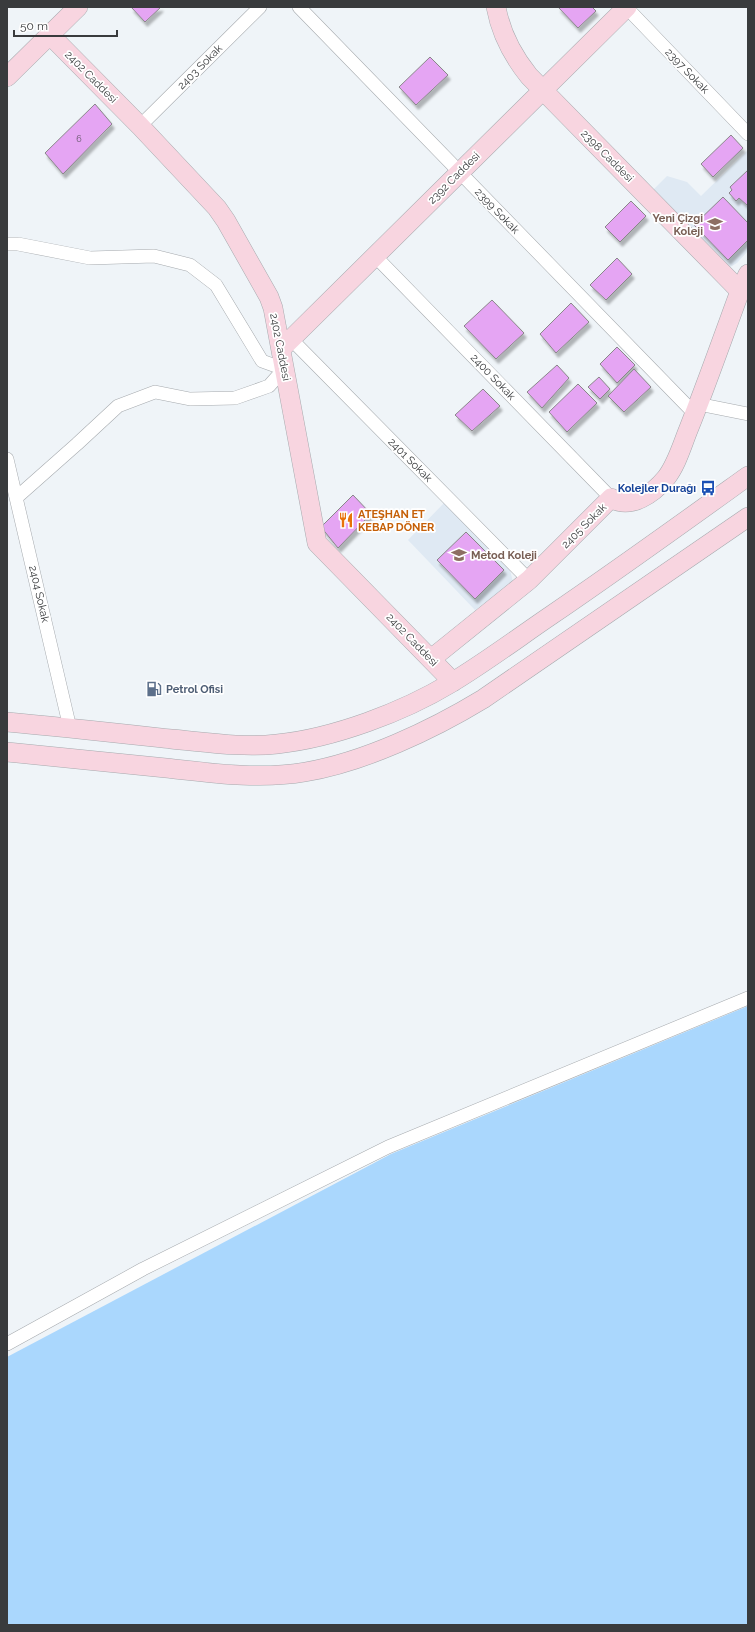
<svg xmlns="http://www.w3.org/2000/svg" width="755" height="1632" viewBox="0 0 755 1632" font-family="Raleway,sans-serif">
<style>
.built{fill:#dfe9f3}
.green{fill:#aad7fd}
.building{fill:#e5a5f3;stroke:#8a868a;filter:url(#shadow)}
.lines{fill:none;stroke-linecap:round;stroke-linejoin:round}
.street-casing{stroke:#a6aaae;stroke-width:14}
.secondary-casing{stroke:#a6aaae;stroke-width:20}
.street{stroke:#fff;stroke-width:13}
.secondary{stroke:#f8d5e0;stroke-width:19}
.labels{text-anchor:middle;dominant-baseline:central;stroke-width:3.5;stroke-linejoin:round;paint-order:stroke}
.number-label{font-size:9px;fill:#64566a}
.street-label{font-size:11px;fill:#393b3d;stroke:#fff}
.education-label{font-size:11px;font-weight:bold;fill:#785e54;stroke:#fff;text-anchor:end}
.transit-label{font-size:11px;font-weight:bold;fill:#164399;stroke:#fff;text-anchor:end}
.food-label{font-size:11px;font-weight:bold;fill:#c56008;stroke:#fff;text-anchor:start}
.service-label{font-size:11px;font-weight:bold;fill:#4e5e75;stroke:#fff;text-anchor:start}
</style>
<defs>
<filter id="shadow"><feDropShadow dx="2.5" dy="4.5" stdDeviation="1" flood-color="#0004"/></filter>
</defs>
<rect width="100%" height="100%" fill="#eff4f8"/>
<path class="built" d="M748,150V251L737,263L727,269L651,192L667,176L687,182L701,196Z
M444,503L510,570L513,582L475,610L408,540Z"/>
<path class="green" d="M748,1006V1625H7V1357L391,1154Z"/>
<path class="building" d="M131,7H161L145,22Z
M558,7H592L596,11L578,28Z
M430,57L448,75L416,105L399,87Z
M95,104L112,124L63,174L45,153Z
M731,135L743,148L713,177L701,164Z
M748,170V206L739,198L736,201L729,193L732,190L730,187Z
M723,197L748,223V240L728,260L694,225Z
M631,201L646,216L620,242L605,227Z
M617,258L632,274L606,300L590,285Z
M492,300L524,333L496,359L464,326Z
M571,303L589,322L556,353L540,334Z
M617,347L635,365L617,383L600,364Z
M557,365L569,378L542,408L527,392Z
M634,369L651,387L624,412L608,396Z
M599,377L610,389L600,399L588,387Z
M578,384L597,403L567,432L549,412Z
M483,389L500,406L472,431L455,415Z
M353,495L371,514L338,548L321,527Z
M466,532L504,570L475,599L437,560Z"/>
<g class="lines">
<g class="street-casing">
<path id="street" d="M299,7L695,414
M626,7L748,134
M140,126L260,7
M7,244H18L90,258L154,256L190,265L216,285L262,361L284,369L269,386L235,398L190,399L155,392L118,406L77,444L16,498
M375,256L611,498
M291,339L529,580
M698,404L748,414
M7,459L70,728
M7,1344L143,1269L388,1147L748,998"/>
</g>
<g class="secondary-casing">
<path id="secondary" d="M496,7C501,34 512,55 529,76L740,291
M50,35L140,126L217,208L226,221L269,297L273,308L317,543L453,682
M7,77L78,7
M281,349L627,7
M431,659L529,580L611,498C630,510 653,494 666,478C677,464 682,445 689,428C707,383 723,337 740,291L748,274
M7,722C62,727 116,733 171,739C205,742 243,748 277,744C334,738 403,712 451,683C486,662 519,637 553,614C619,569 684,522 748,476
M7,752C60,757 113,763 166,768C212,773 259,780 305,772C364,762 432,730 483,699L748,517"/>
</g>
<use href="#street" class="street"/>
<use href="#secondary" class="secondary"/>
</g>
<defs>
<g id="school-bare" transform="scale(1.2)"><path d="M0-5L7-2L0 1L-7-2ZM-4 1L0 2.5L4 1V4Q0 6-4 4Z" fill="#8d6e63" stroke="#fff" stroke-width="2.5" paint-order="stroke"/></g>
<g id="bus-bare" transform="scale(1.2)"><path d="M-5-6H5V4H4V6H2V4H-2V6H-4V4H-5ZM-3.5-4V0h7V-4ZM-3.5 1.2v1.5H-2V1.2ZM2 1.2v1.5H3.5V1.2Z" fill="#1a4fb4" stroke="#fff" stroke-width="2.5" paint-order="stroke"/></g>
<g id="restaurant-bare" transform="scale(1.2)"><path d="M-5-6h1v4h1v-4h1v4h1v-4h1v5L-1.5 .5V6h-2V.5L-5-1ZM5-6V6H3V1.5H1.5Q1.5-4 5-6Z" fill="#e8710a" stroke="#fff" stroke-width="2.5" paint-order="stroke"/></g>
<g id="fuel-bare" transform="scale(1.2)"><path d="M-5.5-6h7V0h2V4h1.3V-2.5L3-4.5l.8-.8L6-3V5H2.5V1h-1V6h-7ZM-4.2-4.7v3.2H.2V-4.7Z" fill="#5c6f8a" stroke="#fff" stroke-width="2.5" paint-order="stroke"/></g>
</defs>
<g fill-rule="evenodd">
<use href="#school-bare" x="715" y="224"/>
<use href="#bus-bare" x="708" y="488"/>
<use href="#restaurant-bare" x="346" y="520"/>
<use href="#school-bare" x="459" y="555"/>
<use href="#fuel-bare" x="154" y="689"/>
</g>
<g class="labels">
<g class="number-label">
<text x="79" y="139">6</text>
</g>
<g class="street-label">
<text transform="translate(200 67) rotate(-45)">2403 Sokak</text>
<text transform="translate(687 71) rotate(46)">2397 Sokak</text>
<text transform="translate(91 77) rotate(45)">2402 Caddesi</text>
<text transform="translate(607 156) rotate(45)">2398 Caddesi</text>
<text transform="translate(454 178) rotate(-45)">2392 Caddesi</text>
<text transform="translate(497 211) rotate(46)">2399 Sokak</text>
<text transform="translate(280 347) rotate(79)">2402 Caddesi</text>
<text transform="translate(493 377) rotate(46)">2400 Sokak</text>
<text transform="translate(410 460) rotate(45)">2401 Sokak</text>
<text transform="translate(584 526) rotate(-45)">2405 Sokak</text>
<text transform="translate(39 594) rotate(77)">2404 Sokak</text>
<text transform="translate(412 640) rotate(46)">2402 Caddesi</text>
</g>
<g class="education-label">
<text x="703" y="218">Yeni Çizgi<tspan x="703" dy="13">Koleji</tspan></text>
<text x="471" y="555" text-anchor="start">Metod Koleji</text>
</g>
<g class="transit-label">
<text x="696" y="488">Kolejler Durağı</text>
</g>
<g class="food-label">
<text x="358" y="514">ATEŞHAN ET<tspan x="358" dy="13">KEBAP DÖNER</tspan></text>
</g>
<g class="service-label">
<text x="166" y="689">Petrol Ofisi</text>
</g>
</g>
<rect width="755" height="1632" fill="none" stroke="#393b3d" stroke-width="16"/>
<path d="M14 30v6h103v-6" fill="none" stroke="#393b3d" stroke-width="2"/>
<text x="20" y="30" font-size="12" fill="#393b3d" stroke="#ffffff" stroke-width="3" paint-order="stroke">50 m</text>
</svg>
